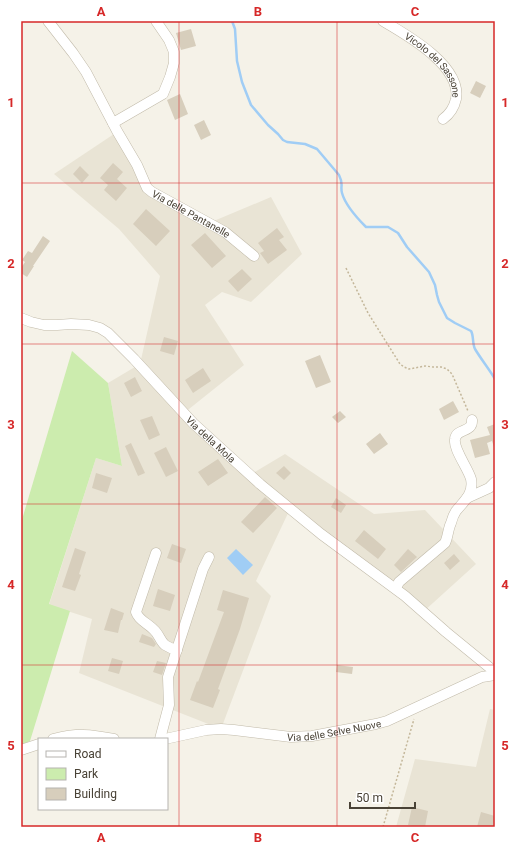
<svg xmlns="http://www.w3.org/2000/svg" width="516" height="848" viewBox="0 0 516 848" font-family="Roboto,sans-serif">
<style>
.residential{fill:#e9e4d5}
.green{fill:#ccecae}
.water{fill:#a0cdf5}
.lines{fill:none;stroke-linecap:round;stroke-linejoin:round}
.stream{stroke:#a0cdf5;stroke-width:2.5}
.building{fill:#d7cebc}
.street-casing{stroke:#c1baa9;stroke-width:11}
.path{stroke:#c4b79a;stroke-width:1.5;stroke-dasharray:2 2;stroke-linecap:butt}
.street{stroke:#fff;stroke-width:10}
.grid{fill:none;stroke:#d62828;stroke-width:1;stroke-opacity:0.55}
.labels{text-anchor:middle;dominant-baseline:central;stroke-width:4;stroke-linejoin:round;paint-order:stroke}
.street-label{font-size:10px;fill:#494236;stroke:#fff}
.neatline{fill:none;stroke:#d62828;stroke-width:1.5}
.grid-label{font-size:13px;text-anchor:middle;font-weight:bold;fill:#d62828}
</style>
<rect width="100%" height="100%" fill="#f5f2e8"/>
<path class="residential" d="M114,134L150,191L209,223L271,197L302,254L251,302L222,292L205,305L244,365L184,413L250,475L285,454L374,514L425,510L476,564L423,612L290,509L256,581L271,596L221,729L79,673L92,619L49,605L96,458L122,466L108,383L140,364L160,276L119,229L54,174Z
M490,709L495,710V827H396L415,759L476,767Z"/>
<path class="green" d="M72,351L108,383L122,466L96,458L49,604L70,611L30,741L21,745V523Z"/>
<path class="water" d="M236,549L253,565L243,575L227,558Z"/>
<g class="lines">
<path class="stream" d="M232,21L235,29L237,61L242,82L251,105L268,125L278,134L283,140L287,142L305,144L317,149L339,175C344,185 340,185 342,193C345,204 358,219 366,227H388L398,233L407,247L429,272L435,285L437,295L439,302L447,318L455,323L471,331C474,336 472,343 475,349C481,359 489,369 495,379"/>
</g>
<path class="building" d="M191,29L196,46L181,50L176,33Z
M476,81L486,86L480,98L470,93Z
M180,94L188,114L175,120L167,100Z
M204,120L211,135L201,140L194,125Z
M113,163L123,172L117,179L127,188L116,201L104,190L108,185L100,178Z
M80,166L89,175L82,183L73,174Z
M146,209L170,231L156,246L133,224Z
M277,228L284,237L279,240L287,250L268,264L260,253L264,251L258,243Z
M205,233L226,256L212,268L191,245Z
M43,236L50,241L33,266H34L27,277L21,273V268L25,262L22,260L28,251L32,253Z
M242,269L252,279L238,292L228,281Z
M164,337L178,341L174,355L160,351Z
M320,355L331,382L316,388L305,361Z
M203,368L211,381L193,393L185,380Z
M135,377L142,391L131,397L124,383Z
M453,401L459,412L444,420L439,409Z
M340,411L346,417L338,423L332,417Z
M152,416L160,435L149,440L140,420Z
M495,424V447H494L492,441L487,443L490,454L475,458L470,440L490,435L487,427Z
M380,433L388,444L374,454L366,444Z
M131,443L145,473L138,476L125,446Z
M166,447L178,471L166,477L154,453Z
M218,459L228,473L208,486L198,472Z
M284,466L291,473L284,480L276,473Z
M96,473L112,478L107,493L92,488Z
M265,497L277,508L253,533L241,522Z
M336,498L346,505L341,513L331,507Z
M364,530L386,549L378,559L355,541Z
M172,544L186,549L181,563L167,558Z
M75,548L86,552L79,574L81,575L75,591L62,587Z
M408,549L417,557L401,572L394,565Z
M454,554L460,561L450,570L444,563Z
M158,589L175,595L170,611L153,606Z
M223,590L249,598L240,629L218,689L220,690L213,708L190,700L197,681L198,682L224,612L217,610Z
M111,608L124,613L122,620H121L118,633L104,630Z
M142,634L152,638L156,644L154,647L139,642Z
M112,658L123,661L119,674L108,671Z
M157,661L166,663L162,675L153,672Z
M337,665L353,667L352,674L336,672Z
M412,807L428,811L425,827H416L408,825Z
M481,812L495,816L493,827H477Z"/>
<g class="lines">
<g class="street-casing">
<g id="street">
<path id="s1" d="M48,21L73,53L86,72L117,131L137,165L147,188L152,192L225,232L254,256"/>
<path id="s2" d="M383,21C407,35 462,66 456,99C454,108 450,114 443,119"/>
<path d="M113,123L163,94L170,77L174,63V52L169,40L156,21"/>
<path id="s3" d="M21,318L31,322L44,325H57L71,324L89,325L100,328L108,333L134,359L193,423L260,484L321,534L405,596L446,632L495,672"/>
<path d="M467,498L489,488L495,482"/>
<path d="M156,553L136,612C139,621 148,623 154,630C159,634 160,641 165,645C168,647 173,649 177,650"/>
<path d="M396,588L399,582L445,543C448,537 448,529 451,523C452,519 454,514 456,511C464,501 474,494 471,479C468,468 453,449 455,439C456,428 473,433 472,420"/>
<path d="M53,739C77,733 90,734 114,739"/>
<path d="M160,739L169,705L168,677L203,569L209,557"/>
<path id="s4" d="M165,739L206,730L221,729L234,730L291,737L312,736L376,724L387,721L482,677L495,675"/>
<path d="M21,750L39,744"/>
</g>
</g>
<path class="path" d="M346,268L368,313L400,364L404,367L409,369L425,366L433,367H441L447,369L452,374L468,411
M383,827L414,719"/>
<use href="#street" class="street"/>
</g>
<path class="grid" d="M179,21V827M337,21V827M21,183H495M21,344H495M21,504H495M21,665H495"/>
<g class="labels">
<g class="street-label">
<text stroke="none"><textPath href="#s2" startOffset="69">Vicolo del Sassone</textPath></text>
<text stroke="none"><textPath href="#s1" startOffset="246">Via delle Pantanelle</textPath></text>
<text stroke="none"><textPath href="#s3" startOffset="238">Via della Mola</textPath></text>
<text stroke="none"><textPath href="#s4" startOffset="171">Via delle Selve Nuove</textPath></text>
</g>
</g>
<rect width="516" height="848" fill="none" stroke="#ffffff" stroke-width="44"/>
<rect x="38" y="738" width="130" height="72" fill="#ffffff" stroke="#b6b3af"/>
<rect x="46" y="751" width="20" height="6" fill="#ffffff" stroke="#b6b3af"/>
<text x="74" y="758" font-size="12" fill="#494236">Road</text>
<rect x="46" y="768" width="20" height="12" fill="#ccecae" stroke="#b6b3af"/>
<text x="74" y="778" font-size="12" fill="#494236">Park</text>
<rect x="46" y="788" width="20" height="12" fill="#d7cebc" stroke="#b6b3af"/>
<text x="74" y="798" font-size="12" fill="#494236">Building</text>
<path d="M350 802v6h65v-6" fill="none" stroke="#494236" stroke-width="2"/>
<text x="356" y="802" font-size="12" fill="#494236" stroke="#ffffff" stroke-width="3" paint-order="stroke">50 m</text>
<rect x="22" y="22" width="472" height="804" class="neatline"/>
<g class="grid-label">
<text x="101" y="16">A</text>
<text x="258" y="16">B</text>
<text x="415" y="16">C</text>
<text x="11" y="107">1</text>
<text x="505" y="107">1</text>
<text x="11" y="268">2</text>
<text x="505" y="268">2</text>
<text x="11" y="429">3</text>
<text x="505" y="429">3</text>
<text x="11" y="589">4</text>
<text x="505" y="589">4</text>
<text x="11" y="750">5</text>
<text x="505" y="750">5</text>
<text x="101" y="842">A</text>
<text x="258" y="842">B</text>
<text x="415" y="842">C</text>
</g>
</svg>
